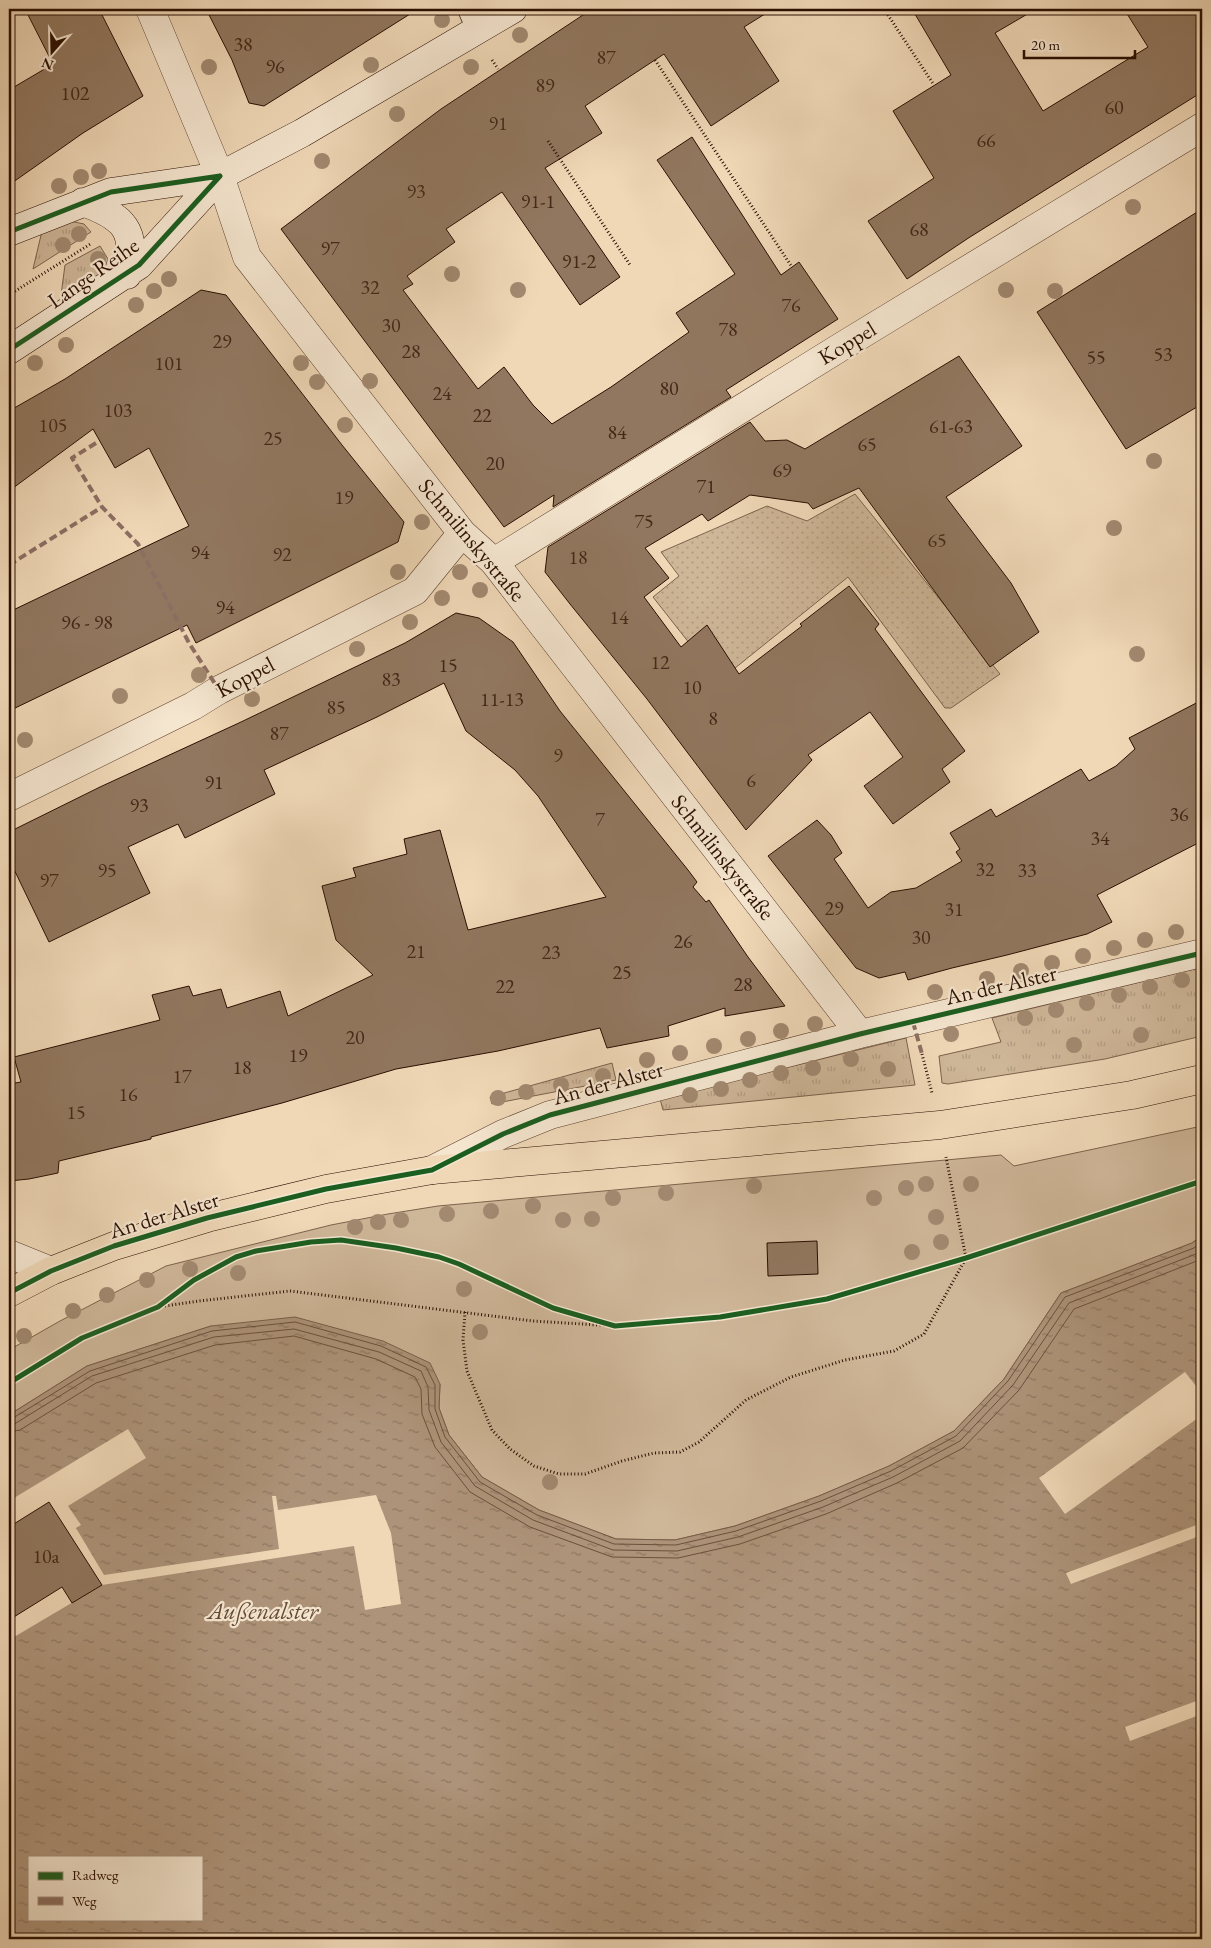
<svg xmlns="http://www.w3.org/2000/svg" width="1211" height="1948" viewBox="0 0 1211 1948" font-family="'EB Garamond',serif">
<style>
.grass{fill:url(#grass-tufts);stroke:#7c624c}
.park{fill:#ceb698;stroke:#7c624c}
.garden{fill:url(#garden-dots);stroke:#7c624c}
.water{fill:url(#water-ripples);stroke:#795e49;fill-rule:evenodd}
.pier{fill:#f0d8b7}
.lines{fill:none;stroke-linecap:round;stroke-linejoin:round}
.shore{stroke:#6c503c;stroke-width:1}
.building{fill:#91775f;stroke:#2a0e00}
.lane-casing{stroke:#5c402e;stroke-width:22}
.street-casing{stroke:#5c402e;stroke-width:29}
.secondary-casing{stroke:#2a0e00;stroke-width:29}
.primary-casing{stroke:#2a0e00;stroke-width:29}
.path{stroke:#2a0e00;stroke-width:3;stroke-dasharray:1 2.5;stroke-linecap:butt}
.lane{stroke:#f5e6d0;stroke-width:20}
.street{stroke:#f5e6d0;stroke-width:28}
.secondary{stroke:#f5e6d0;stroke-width:28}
.primary{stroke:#f0d8b7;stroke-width:28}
.quiet{stroke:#8d6e63;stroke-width:4;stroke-dasharray:8 4;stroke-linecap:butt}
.cycleway-casing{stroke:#f5e6d0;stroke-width:8}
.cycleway{stroke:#1b5e20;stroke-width:5}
.tree{fill:#a28970}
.labels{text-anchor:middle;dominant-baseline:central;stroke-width:4.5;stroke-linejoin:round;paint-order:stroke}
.number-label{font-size:20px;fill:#442818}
.street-label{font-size:22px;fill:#2a0e00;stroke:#f5e6d0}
.water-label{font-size:24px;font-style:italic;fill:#654a36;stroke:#f5e6d0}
</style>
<defs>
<pattern id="grass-tufts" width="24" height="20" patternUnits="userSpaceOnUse" patternTransform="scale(1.25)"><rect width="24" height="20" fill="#ceb698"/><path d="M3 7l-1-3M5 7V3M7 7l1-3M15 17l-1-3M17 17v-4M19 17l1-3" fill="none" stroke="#b19b81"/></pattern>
<pattern id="garden-dots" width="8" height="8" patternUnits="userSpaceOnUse" patternTransform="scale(1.25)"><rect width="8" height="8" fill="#ceb698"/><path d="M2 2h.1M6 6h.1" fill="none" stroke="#b19b81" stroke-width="1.8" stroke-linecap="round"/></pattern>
<pattern id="water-ripples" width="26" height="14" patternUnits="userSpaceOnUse" patternTransform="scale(1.25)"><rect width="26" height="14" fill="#ad9379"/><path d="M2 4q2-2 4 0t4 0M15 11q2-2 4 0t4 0" fill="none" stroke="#8d7661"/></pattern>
</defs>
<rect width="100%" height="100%" fill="#f0d8b7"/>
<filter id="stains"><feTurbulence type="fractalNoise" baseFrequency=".004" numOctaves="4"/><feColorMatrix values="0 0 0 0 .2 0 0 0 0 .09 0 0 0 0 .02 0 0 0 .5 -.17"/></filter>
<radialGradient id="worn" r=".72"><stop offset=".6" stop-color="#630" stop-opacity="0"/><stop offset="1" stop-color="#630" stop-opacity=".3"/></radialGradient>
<path class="grass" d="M70,221L84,224L91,232L33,269L42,231Z
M100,246L108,259L102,276L77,297L61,295L65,265Z
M1202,967V1036L1105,1059L948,1084L942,1083L939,1056L1001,1042L992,1018Z
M906,1038L915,1085L663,1110L660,1099Z
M612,1063L616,1080L492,1104L490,1097Z"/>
<path class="park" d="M1202,1126V1236L1192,1243L1061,1293L1004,1379L954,1431L889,1466L819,1496L735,1526L675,1540L616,1539L539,1510L482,1477L449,1435L439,1408L440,1384L211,1326L87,1366L9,1415V1350L60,1321L166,1266L331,1225L388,1214L438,1206L1001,1155L1014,1166Z"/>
<path class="garden" d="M855,494L1000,674L951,708H945L848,577L719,681L653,597L679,576L661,552L767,506L807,521Z"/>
<path class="water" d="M1202,1236V1939H9V1415L87,1366L211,1326L295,1317L383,1341L430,1363L440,1384L439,1408L449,1435L482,1477L539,1510L616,1539L675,1540L735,1526L819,1496L889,1466L954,1431L1004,1379L1061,1293L1192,1243ZM29,1857H201V1919H29Z"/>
<path class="pier" d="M1185,1372L1196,1386L1202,1382V1415L1065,1514L1039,1478Z
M128,1429L146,1458L68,1506L81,1525L76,1528L104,1575L279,1549L272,1496H276L278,1510L376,1495L391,1533L401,1604L365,1610L354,1546L102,1585L9,1640V1501Z
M1202,1523V1535L1071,1584L1066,1573Z
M1202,1699V1714L1130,1741L1125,1727Z"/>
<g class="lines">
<path class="shore" d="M9,1418H13L90,1371L212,1331L295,1322L381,1346L426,1367L435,1385V1409L445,1437L480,1482L537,1515L614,1544L676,1545L736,1531L821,1501L891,1471L956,1436L1008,1381L1065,1297L1194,1248L1202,1242
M9,1425L16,1423L92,1376L214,1337L294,1329L379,1352L421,1371L428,1387L429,1410L441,1442L475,1486L533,1520L613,1550L677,1551L738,1537L823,1507L893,1477L960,1441L1013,1385L1069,1303L1196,1254L1202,1250
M9,1432L20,1430L96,1383L215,1345L294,1336L376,1359L415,1377L421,1389L422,1414L435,1447L470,1492L530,1527L612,1557L678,1558L740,1544L826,1514L897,1483L963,1448L1019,1390L1074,1309L1202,1259"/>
</g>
<path class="building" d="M25,9H99L143,96L83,133L9,185V90L53,64Z
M206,9H418L264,106L249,103L232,60Z
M592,9H773L744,27L779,81L711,126L664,54L585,106L602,133L545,168L620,277L580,305L502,192L446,229L455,242L407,276L413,284L403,290L478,389L504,367L533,405L552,424L611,387L689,332L676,313L735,274L657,160L692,137L781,275L799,262L838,319L726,390L731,397L553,507L554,495L504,527L281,229L441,109Z
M912,9H1036L995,33L1043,111L1148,47L1124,9H1202V92L970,237L907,279L868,221L934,178L893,111L951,75Z
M1202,209V404L1126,449L1037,312Z
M201,290L226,295L342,445L404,522L398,542L196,643L187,625L9,711V612L189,526L149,448L115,468L93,429L9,491V411L65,379Z
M959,356L1022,446L946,497L1011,583L1039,632L990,667L859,488L813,509L808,503L750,495L708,521L702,514L645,548L669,578L644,597L681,647L707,625L739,674L802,626L800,624L849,586L879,624L875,629L965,751L942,769L950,782L893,824L864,786L903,757L870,712L808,755L812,760L746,830L647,699L570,604L545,572L548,547L750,422L765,441L787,440L805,449Z
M456,613L479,618L513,642L560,711L688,870L697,882L693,887L706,902L709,900L748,957L785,1006L725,1016V1008L668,1026L669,1036L607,1048L600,1028L498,1051L396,1069L282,1103L151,1137V1139L59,1161L58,1173L29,1179L9,1181V1084L21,1082L14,1057L160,1020L152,995L189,986L193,996L221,989L227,1008L280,991L288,1016L373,975L336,940L322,886L356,877L353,868L407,854L404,839L440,830L468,930L606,897L538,796L515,770L466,731L444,683L377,717L264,770L275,794L185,838L178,824L128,847L150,893L49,942L9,859V832L100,787L241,722L405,643Z
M1202,700V841L1097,895L1112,922L1087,934L1007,955L952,968L908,980L905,972L879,978L856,968L768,856L817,820L831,835L842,853L834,859L868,908L891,892L916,888L962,861L956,852L960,849L950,833L991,809L996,817L1081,769L1089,781L1116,766L1135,749L1129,738Z
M817,1241L818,1274L768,1276L767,1243Z
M49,1502L102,1585L72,1603L62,1587L9,1620V1527Z"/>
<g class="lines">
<g class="lane-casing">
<path id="lane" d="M468,9L477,30"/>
</g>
<g class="street-casing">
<path id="street" d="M150,9L220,176L247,257L462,533L494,562L860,1034
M494,562L844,345L1202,127
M9,797L193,706L219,690L415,591L462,533
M432,1170L503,1134L550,1115L860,1034L1202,953
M9,1254L51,1271"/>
</g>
<g class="secondary-casing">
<path id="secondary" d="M83,202C124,217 138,230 127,275
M9,232L111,192L220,176L302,133L513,9
M9,350L139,265L220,176"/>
</g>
<g class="primary-casing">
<path id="primary" d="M9,1293L51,1271L114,1246L207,1218L326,1189L432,1170L940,1125L1132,1095L1202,1079"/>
</g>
<path class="path" d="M884,9L934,85
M492,60L498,69
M655,60L792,267
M548,141L630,265
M9,295L92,243
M922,1054L932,1093
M9,1061L14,1083
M158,1307L199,1301L290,1291L533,1321L615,1326
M465,1312L463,1340L467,1371L492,1430L510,1449L534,1466L559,1474H585L622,1461L654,1453L680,1452L699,1442L746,1400L791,1377L845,1360L894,1351L924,1334L966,1258L946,1157
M9,1617L12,1622"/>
<use href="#lane" class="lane"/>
<use href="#street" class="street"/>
<use href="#secondary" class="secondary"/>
<use href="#primary" class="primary"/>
<path class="quiet" d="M96,443L72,458L102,507L138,544L189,643L219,690
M9,565L102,507
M913,1022L922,1054"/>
<g class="cycleway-casing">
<path id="cycleway" d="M9,232L111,192L220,176
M9,350L139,265L220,176
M9,1293L51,1271L114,1246L207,1218L326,1189L432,1170L503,1134L550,1115L860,1034L1202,953
M9,1383L82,1338L158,1307L194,1280L236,1257L256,1251L311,1242L341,1240L396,1248L439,1257L459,1264L553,1308L615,1326L720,1317L827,1299L966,1258L1202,1181"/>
</g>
<use href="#cycleway" class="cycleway"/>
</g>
<g class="tree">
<circle cx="442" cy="20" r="8"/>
<circle cx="520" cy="35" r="8"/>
<circle cx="371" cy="65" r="8"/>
<circle cx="209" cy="67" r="8"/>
<circle cx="471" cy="67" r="8"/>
<circle cx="397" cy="114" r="8"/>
<circle cx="322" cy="161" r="8"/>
<circle cx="99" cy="171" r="8"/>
<circle cx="81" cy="177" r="8"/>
<circle cx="59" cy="186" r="8"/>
<circle cx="1133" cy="207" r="8"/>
<circle cx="79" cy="234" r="8"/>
<circle cx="63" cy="245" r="8"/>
<circle cx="98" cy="259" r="8"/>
<circle cx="452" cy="274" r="8"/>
<circle cx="169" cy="279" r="8"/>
<circle cx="518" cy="290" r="8"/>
<circle cx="1006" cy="290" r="8"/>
<circle cx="154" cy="291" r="8"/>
<circle cx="1055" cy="291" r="8"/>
<circle cx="136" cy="305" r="8"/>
<circle cx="66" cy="345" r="8"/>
<circle cx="35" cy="363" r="8"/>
<circle cx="301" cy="363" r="8"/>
<circle cx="370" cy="381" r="8"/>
<circle cx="317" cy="382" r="8"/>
<circle cx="345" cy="425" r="8"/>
<circle cx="1154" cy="461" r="8"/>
<circle cx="422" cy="522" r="8"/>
<circle cx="1114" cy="528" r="8"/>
<circle cx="398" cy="572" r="8"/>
<circle cx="460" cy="572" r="8"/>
<circle cx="480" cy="590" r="8"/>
<circle cx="442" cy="598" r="8"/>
<circle cx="410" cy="622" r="8"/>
<circle cx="357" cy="649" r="8"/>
<circle cx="1137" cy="654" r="8"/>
<circle cx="199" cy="675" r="8"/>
<circle cx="120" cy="696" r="8"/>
<circle cx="252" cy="699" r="8"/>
<circle cx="25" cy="740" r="8"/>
<circle cx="1176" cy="932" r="8"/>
<circle cx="1145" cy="940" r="8"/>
<circle cx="1114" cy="948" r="8"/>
<circle cx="1083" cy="956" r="8"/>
<circle cx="1052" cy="963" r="8"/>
<circle cx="1021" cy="971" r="8"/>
<circle cx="987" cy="979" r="8"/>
<circle cx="1182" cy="980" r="8"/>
<circle cx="1150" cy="987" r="8"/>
<circle cx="935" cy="992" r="8"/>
<circle cx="1119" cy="995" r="8"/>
<circle cx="1087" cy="1003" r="8"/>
<circle cx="1056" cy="1010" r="8"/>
<circle cx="1025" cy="1018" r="8"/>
<circle cx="815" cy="1024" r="8"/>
<circle cx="781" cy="1031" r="8"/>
<circle cx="951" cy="1034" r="8"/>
<circle cx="1141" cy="1035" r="8"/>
<circle cx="748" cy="1039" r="8"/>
<circle cx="1074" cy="1045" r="8"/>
<circle cx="714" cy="1046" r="8"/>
<circle cx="680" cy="1053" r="8"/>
<circle cx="851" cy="1059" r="8"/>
<circle cx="647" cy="1060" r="8"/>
<circle cx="813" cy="1068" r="8"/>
<circle cx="888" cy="1069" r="8"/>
<circle cx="781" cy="1073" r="8"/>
<circle cx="603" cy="1076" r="8"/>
<circle cx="750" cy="1080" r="8"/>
<circle cx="561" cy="1085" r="8"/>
<circle cx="721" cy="1089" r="8"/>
<circle cx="526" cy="1092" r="8"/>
<circle cx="690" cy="1095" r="8"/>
<circle cx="498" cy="1098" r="8"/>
<circle cx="926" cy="1184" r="8"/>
<circle cx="971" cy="1184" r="8"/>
<circle cx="754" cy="1186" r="8"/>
<circle cx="906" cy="1188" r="8"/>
<circle cx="666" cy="1193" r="8"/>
<circle cx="613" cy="1198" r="8"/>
<circle cx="874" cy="1198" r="8"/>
<circle cx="533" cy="1206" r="8"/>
<circle cx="491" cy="1211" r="8"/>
<circle cx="447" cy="1214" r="8"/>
<circle cx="936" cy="1217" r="8"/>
<circle cx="592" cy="1219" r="8"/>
<circle cx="401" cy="1220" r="8"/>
<circle cx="563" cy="1220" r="8"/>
<circle cx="378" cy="1222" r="8"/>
<circle cx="355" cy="1227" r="8"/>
<circle cx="941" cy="1242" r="8"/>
<circle cx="912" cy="1252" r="8"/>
<circle cx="190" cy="1269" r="8"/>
<circle cx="238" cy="1273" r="8"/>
<circle cx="147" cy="1280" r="8"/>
<circle cx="464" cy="1289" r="8"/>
<circle cx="107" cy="1295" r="8"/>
<circle cx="73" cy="1311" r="8"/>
<circle cx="480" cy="1332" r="8"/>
<circle cx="24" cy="1336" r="8"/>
<circle cx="550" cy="1482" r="8"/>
</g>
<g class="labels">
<g class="number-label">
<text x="243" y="44">38</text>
<text x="606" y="57">87</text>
<text x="275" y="66">96</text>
<text x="545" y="85">89</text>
<text x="75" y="93">102</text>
<text x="1114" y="107">60</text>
<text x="498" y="123">91</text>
<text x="986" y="140">66</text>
<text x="416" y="191">93</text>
<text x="538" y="201">91-1</text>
<text x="919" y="229">68</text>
<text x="330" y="248">97</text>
<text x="579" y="261">91-2</text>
<text x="370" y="287">32</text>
<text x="791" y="305">76</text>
<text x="391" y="325">30</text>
<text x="728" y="329">78</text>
<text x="222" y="341">29</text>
<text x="411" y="351">28</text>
<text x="1163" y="354">53</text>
<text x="1096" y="357">55</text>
<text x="169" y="363">101</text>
<text x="669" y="388">80</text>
<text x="442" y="393">24</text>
<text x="118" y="410">103</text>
<text x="482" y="415">22</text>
<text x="53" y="425">105</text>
<text x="951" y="426">61-63</text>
<text x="617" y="432">84</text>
<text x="273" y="438">25</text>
<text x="867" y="444">65</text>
<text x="495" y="463">20</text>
<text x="782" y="470">69</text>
<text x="706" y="486">71</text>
<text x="344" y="497">19</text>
<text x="644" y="521">75</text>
<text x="937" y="540">65</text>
<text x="200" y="552">94</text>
<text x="282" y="554">92</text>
<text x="578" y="557">18</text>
<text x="225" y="607">94</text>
<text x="619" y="617">14</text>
<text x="87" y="622">96 - 98</text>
<text x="660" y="662">12</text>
<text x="448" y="665">15</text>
<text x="391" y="679">83</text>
<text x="692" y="687">10</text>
<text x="502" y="699">11-13</text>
<text x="336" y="707">85</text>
<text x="713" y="718">8</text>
<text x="279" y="733">87</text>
<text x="558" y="755">9</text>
<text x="751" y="780">6</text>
<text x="214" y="782">91</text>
<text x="139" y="805">93</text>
<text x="1179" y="814">36</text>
<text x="600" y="819">7</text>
<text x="1100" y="838">34</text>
<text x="985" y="869">32</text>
<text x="107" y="870">95</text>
<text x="1027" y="870">33</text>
<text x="49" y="880">97</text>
<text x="834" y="908">29</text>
<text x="954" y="909">31</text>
<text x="921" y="937">30</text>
<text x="683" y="941">26</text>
<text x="416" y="951">21</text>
<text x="551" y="952">23</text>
<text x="622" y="972">25</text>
<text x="743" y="984">28</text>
<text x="505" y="986">22</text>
<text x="355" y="1037">20</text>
<text x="298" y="1055">19</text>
<text x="242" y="1067">18</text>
<text x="182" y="1076">17</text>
<text x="128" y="1094">16</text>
<text x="76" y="1112">15</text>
<text x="46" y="1556">10a</text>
</g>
<g class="street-label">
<text transform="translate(93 273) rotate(-35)">Lange Reihe</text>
<text transform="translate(847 343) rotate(-31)">Koppel</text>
<text transform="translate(472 540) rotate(50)">Schmilinskystraße</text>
<text transform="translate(245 677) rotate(-28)">Koppel</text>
<text transform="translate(723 857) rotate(52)">Schmilinskystraße</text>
<text transform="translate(1001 985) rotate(-13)">An der Alster</text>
<text transform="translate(608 1083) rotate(-15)">An der Alster</text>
<text transform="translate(164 1215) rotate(-17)">An der Alster</text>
</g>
<g class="water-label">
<text x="263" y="1610">Außenalster</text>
</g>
</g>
<rect width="1211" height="1948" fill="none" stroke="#f0d8b7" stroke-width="30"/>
<rect x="10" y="10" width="1191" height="1928" fill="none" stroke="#2a0e00" stroke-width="2.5"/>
<rect x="15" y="15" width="1181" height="1918" fill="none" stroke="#2a0e00"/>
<rect x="28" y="1856" width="175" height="65" fill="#f5e6d0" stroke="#a4907d"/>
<rect x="38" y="1872" width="25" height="8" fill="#1b5e20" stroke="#a4907d"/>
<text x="72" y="1880" font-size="15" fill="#2a0e00">Radweg</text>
<rect x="38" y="1897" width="25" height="8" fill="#8d6e63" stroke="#a4907d"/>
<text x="72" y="1906" font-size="15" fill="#2a0e00">Weg</text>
<g transform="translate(52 52) rotate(200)" stroke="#f5e6d0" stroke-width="4" paint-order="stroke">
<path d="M0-4L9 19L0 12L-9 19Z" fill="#2a0e00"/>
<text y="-8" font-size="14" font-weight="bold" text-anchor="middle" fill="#2a0e00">N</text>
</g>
<path d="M1024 50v8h111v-8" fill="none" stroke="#2a0e00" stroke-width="2.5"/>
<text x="1031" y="50" font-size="15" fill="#2a0e00" stroke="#f5e6d0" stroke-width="4" paint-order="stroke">20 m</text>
<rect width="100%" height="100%" filter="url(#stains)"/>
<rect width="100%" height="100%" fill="url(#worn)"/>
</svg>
